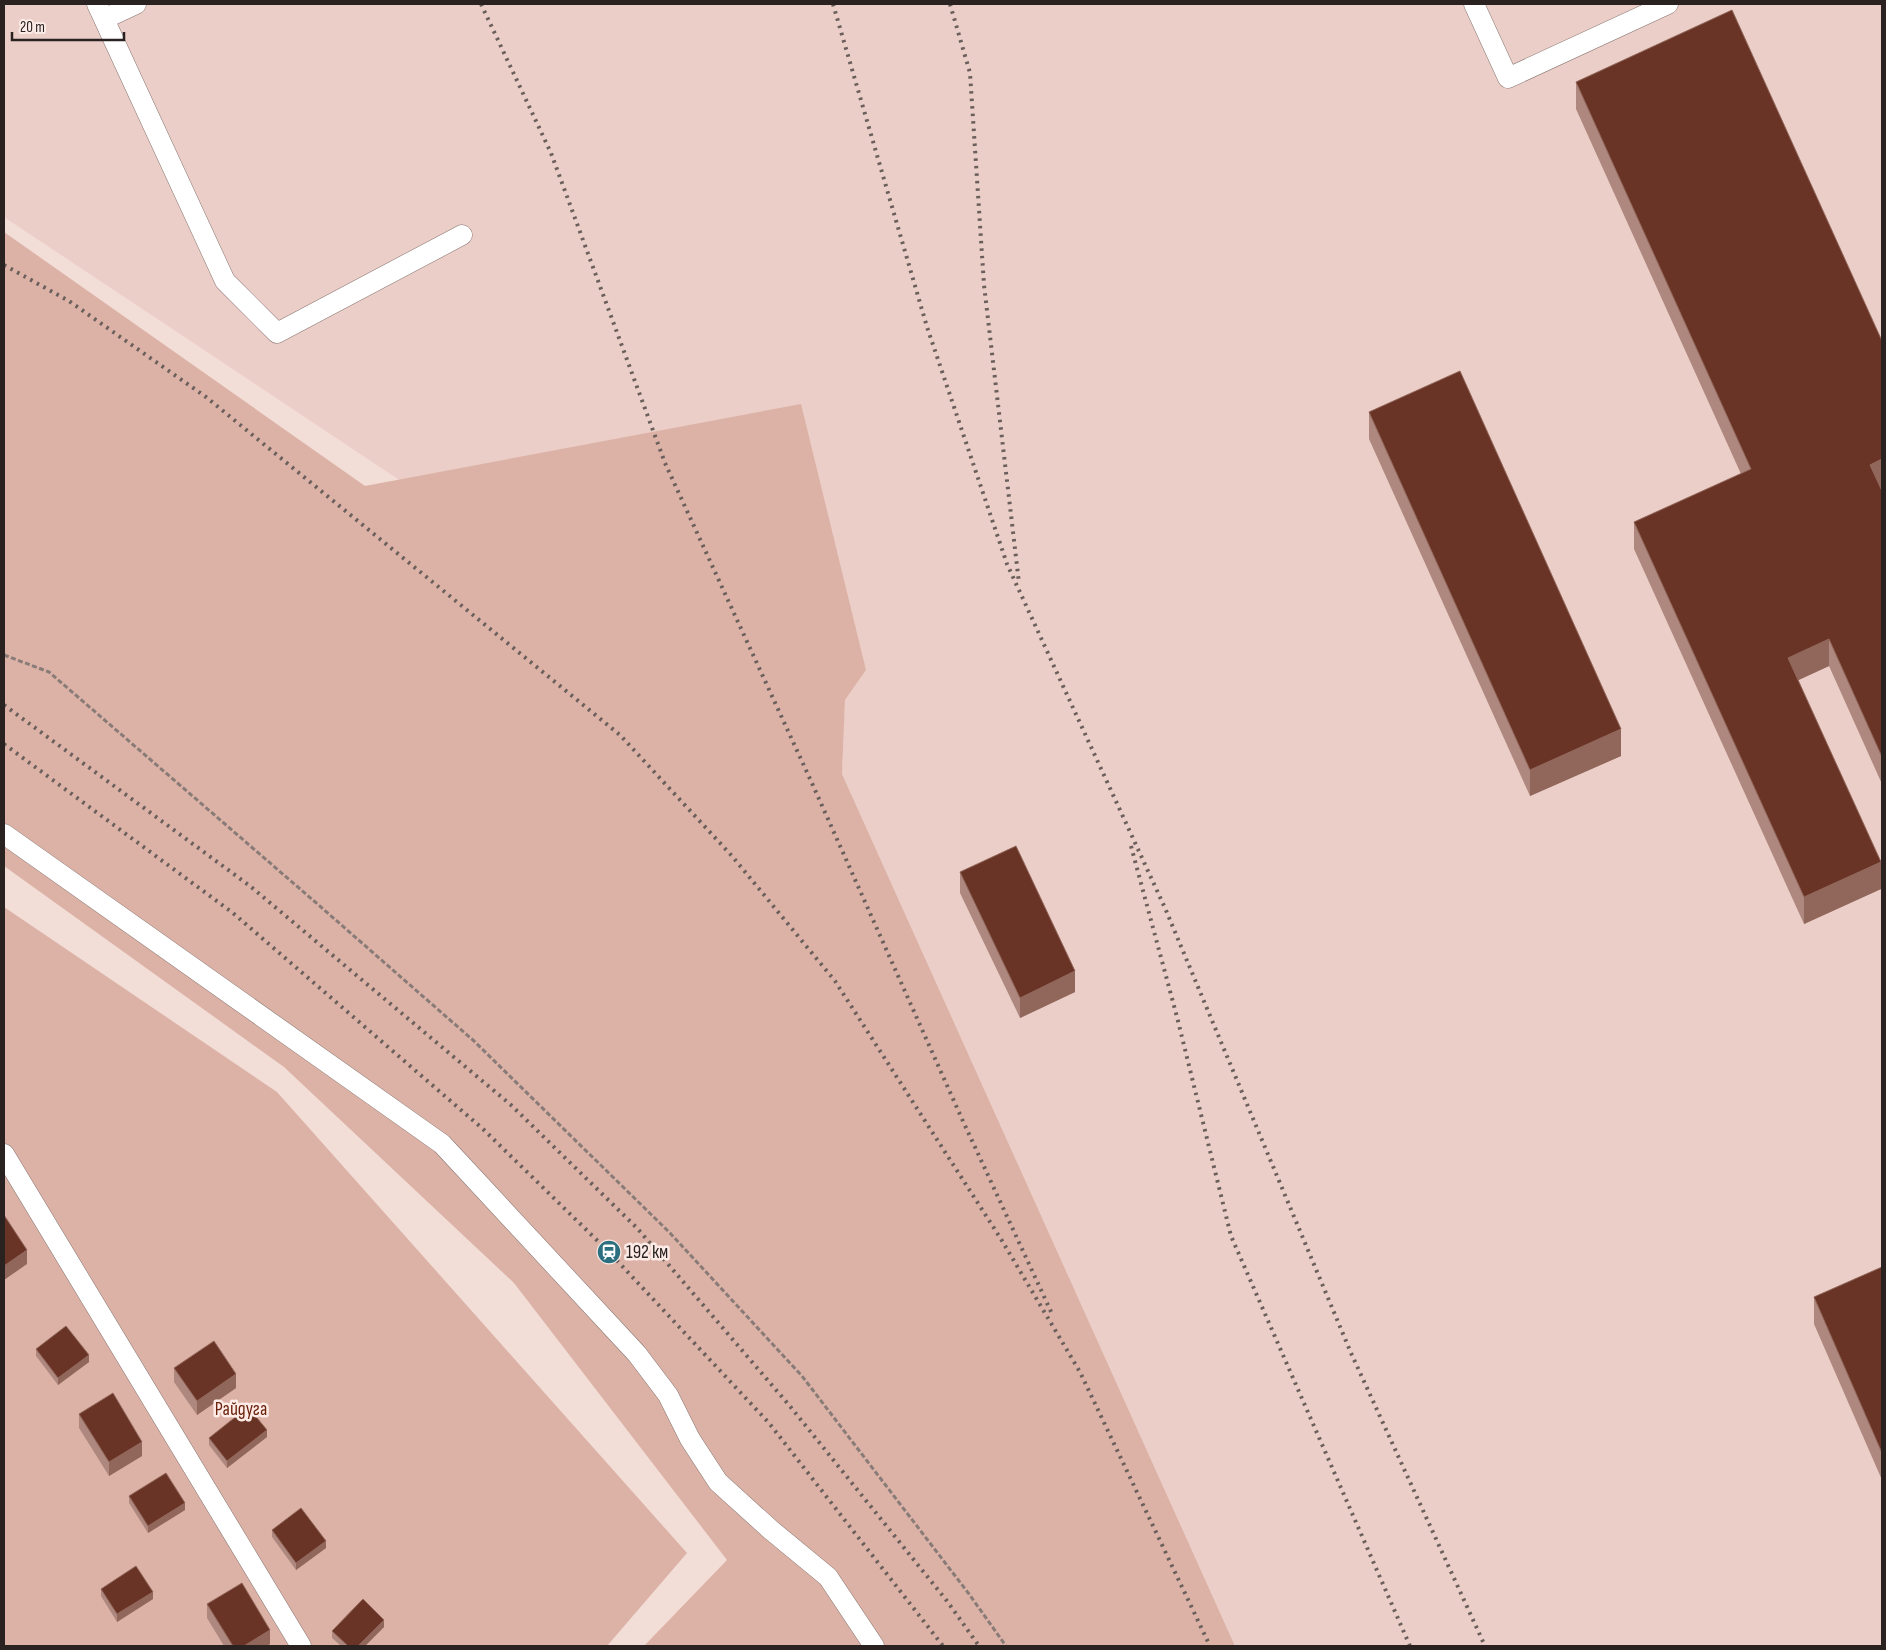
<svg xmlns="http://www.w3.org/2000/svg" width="1886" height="1650" viewBox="0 0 1886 1650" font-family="'Sofia Sans Condensed',sans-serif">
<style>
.built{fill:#ebcec7}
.green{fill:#dcb2a6}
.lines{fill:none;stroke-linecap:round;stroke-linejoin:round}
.service-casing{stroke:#887671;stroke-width:21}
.path{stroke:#897b77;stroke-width:3;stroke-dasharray:5 2.5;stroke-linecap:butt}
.service{stroke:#fff;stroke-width:20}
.rail{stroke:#6b5f5c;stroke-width:4;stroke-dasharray:2.5 5;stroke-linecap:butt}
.wall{fill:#ae887e}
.shaded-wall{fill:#92675b}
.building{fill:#693426;stroke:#92675b}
.labels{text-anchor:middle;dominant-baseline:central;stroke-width:5;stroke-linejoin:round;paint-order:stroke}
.poi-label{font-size:19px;fill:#292220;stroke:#fcebe6;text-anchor:start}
.park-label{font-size:19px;fill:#6b220c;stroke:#fcebe6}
</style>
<rect width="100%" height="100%" fill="#f2ddd7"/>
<path class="built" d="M4,4H1882V1646H1235L842,774L845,700L866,670L437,505L4,217Z"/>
<path class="green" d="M4,232L365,486L801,404L866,670L845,700L842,774L1235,1646H644L727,1560L514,1283L284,1067L4,866Z
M4,907L277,1092L687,1553L607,1646H4Z"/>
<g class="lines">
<g class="service-casing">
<path id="service" d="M97,4L104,19L136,4
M1474,4L1508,78L1668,4
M104,19L225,281L277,333L462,235
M4,834L442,1144L637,1354L668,1395L690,1439L718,1482L771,1530L828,1577L874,1646
M4,1154L301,1646"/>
</g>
<path class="path" d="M4,655L49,672L314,901L474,1041L670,1233L802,1376L969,1594L1006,1646"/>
<use href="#service" class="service"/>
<path class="rail" d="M481,4L551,153L665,463L811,781L962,1119L1053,1316
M833,4L927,327L1007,564L1165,908L1351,1353L1485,1646
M950,4L970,73L984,285L1019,583
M4,265L69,301L206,397L620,735L732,856L835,981L1001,1239L1080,1372L1210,1646
M4,705L250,886L511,1105L637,1228L789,1405L947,1601L979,1646
M4,744L233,913L483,1129L609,1252L769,1423L943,1646
M1131,846L1177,1017L1231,1236L1410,1646"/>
</g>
<path class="wall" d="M1576,82L1881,487L1882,491V784L1829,666L1798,680L1881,889L1804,924L1634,549V522L1741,474L1576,109Z
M1369,412L1621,756L1530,796L1369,439Z
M960,872L1075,992L1020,1018L960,893Z
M1882,1267V1480L1814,1324V1297Z
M36,1349L89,1362L58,1385L36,1356Z
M174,1368L236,1388L197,1415L174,1382Z
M79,1414L142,1456L109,1476L79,1428Z
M267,1437L227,1468L209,1445V1438Z
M129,1496L185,1510L148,1533L129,1503Z
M272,1530L326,1548L296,1570L272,1537Z
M101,1589L153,1599L117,1622L101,1596Z
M207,1604L270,1644L267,1646H224L207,1618Z
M384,1627L365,1646H341L332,1638V1631Z"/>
<path class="shaded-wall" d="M1882,459V486L1870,492V465Z
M1829,639V666L1788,685V658Z
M1621,729V756L1530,796V770Z
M1881,862V889L1804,924V897Z
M1075,971V992L1020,1018V998Z
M27,1250V1264L4,1280V1266Z
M89,1355V1362L58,1385V1378Z
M236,1374V1388L197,1415V1401Z
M267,1430V1437L227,1468V1461Z
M142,1442V1456L109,1476V1462Z
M185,1503V1510L148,1533V1526Z
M326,1541V1548L296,1570V1563Z
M153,1592V1599L117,1622V1614Z
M384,1620V1627L365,1646H358Z
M270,1630V1644L267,1646H244Z"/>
<path class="building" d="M1732,10L1882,341V459L1870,465L1882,491V757L1829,639L1788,658L1881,862L1804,897L1634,522L1751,469L1576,82Z
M1460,371L1621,729L1530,770L1369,412Z
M1016,846L1075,971L1020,998L960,872Z
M4,1215L27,1250L4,1266Z
M1882,1267V1453L1814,1297Z
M66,1326L89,1355L58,1378L36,1349Z
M214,1341L236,1374L197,1401L174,1368Z
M113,1393L142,1442L109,1462L79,1414Z
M248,1407L267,1430L227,1461L209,1438Z
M166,1473L185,1503L148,1526L129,1496Z
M301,1508L326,1541L296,1563L272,1530Z
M136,1566L153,1592L117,1614L101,1589Z
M242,1583L270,1630L244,1646H233L207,1604Z
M363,1599L384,1620L358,1646H348L332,1631Z"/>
<defs>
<g id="station-disc" transform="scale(1.25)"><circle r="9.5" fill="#2c7080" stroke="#fcebe6"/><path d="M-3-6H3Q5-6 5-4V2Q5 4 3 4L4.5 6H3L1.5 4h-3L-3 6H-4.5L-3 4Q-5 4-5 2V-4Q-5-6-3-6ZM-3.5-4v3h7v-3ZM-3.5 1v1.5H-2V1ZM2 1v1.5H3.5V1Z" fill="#fff"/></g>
</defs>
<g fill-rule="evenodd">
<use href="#station-disc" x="609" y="1252"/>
</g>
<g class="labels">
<g class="poi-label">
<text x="626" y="1252">192 км</text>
</g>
<g class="park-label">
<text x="241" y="1409">Райдуга</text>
</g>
</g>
<rect width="1886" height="1650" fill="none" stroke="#292220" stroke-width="10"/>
<path d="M12 32v8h112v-8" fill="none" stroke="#292220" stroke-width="2.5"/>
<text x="20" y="32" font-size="15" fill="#292220" stroke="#fcebe6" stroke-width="4" paint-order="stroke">20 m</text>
</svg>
